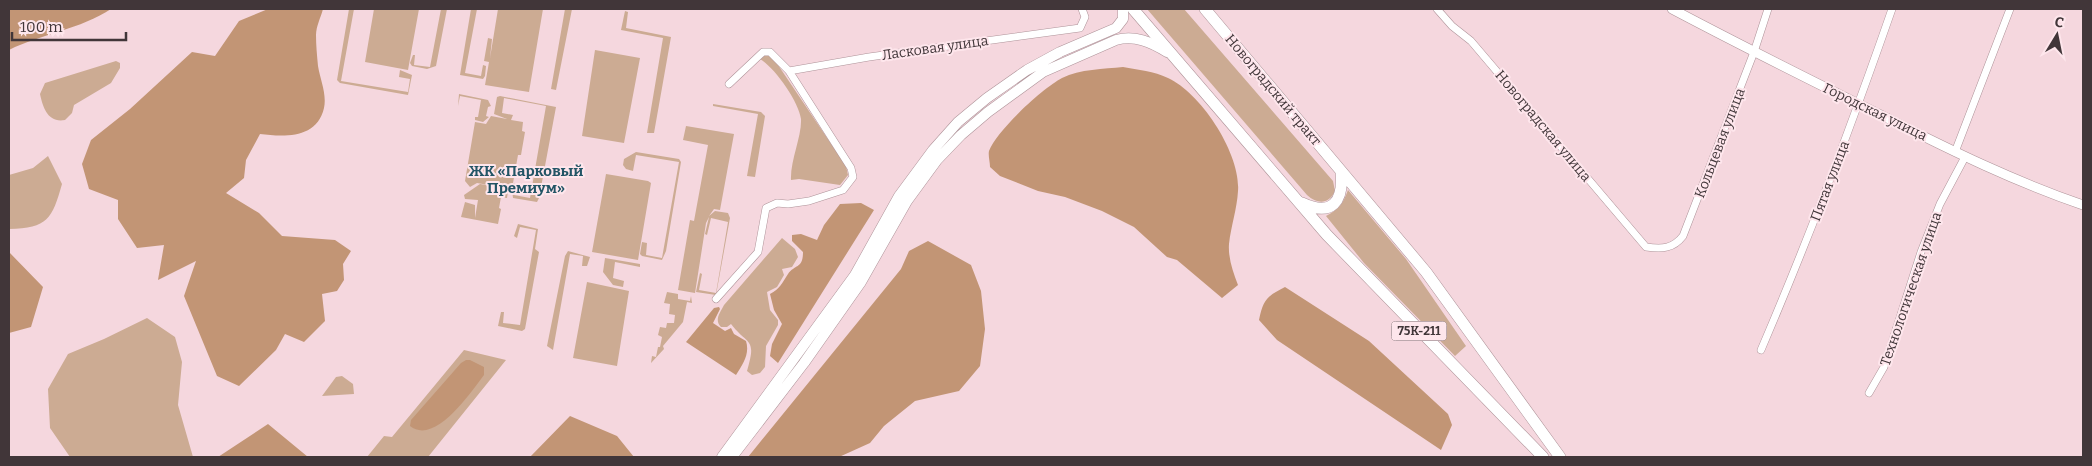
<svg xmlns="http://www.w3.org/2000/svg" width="2092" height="466" viewBox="0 0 2092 466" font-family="Bitter,serif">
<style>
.green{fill:#ccab93;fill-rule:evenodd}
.forest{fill:#c29575}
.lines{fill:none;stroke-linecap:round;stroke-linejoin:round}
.minor-casing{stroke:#ae9399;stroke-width:8}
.tertiary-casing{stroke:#ae9399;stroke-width:10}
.secondary-casing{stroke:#ae9399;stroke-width:11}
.primary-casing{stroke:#ae9399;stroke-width:12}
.minor{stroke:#fff;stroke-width:7}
.tertiary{stroke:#fff;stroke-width:9}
.secondary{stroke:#fff;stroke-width:10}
.primary{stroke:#fff;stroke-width:11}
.labels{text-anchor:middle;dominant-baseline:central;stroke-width:4;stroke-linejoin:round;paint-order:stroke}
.shield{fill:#fee6ec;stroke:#7a6b6f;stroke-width:1}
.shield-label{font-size:12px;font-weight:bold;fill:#413639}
.street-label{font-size:14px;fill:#413639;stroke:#fee6ec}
.neighbourhood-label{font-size:15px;font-weight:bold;fill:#225465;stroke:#fee6ec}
</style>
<rect width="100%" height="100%" fill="#f5d7de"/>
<path class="green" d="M349,9H354L341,81L408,92L410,79L399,77L400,70L412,75L408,95L340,83L337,80Z
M374,9H419L408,70L365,62Z
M441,9H447L436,66L427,69L412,66L410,63L413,55H415L414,65L430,67Z
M471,9H477L465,73L481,76L483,65L486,66L485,76L483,79L460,75Z
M498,9H543L529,92L485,85L489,62L484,61L488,38L492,39L490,58Z
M565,9H572L556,90L551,89Z
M1147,9H1184L1333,181L1335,191C1329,204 1318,205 1307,195Z
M625,11L628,12L626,28L671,37L654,133H647L663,38L621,30Z
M595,50L640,58L624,143L582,136Z
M764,55L770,56L774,59L846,166L848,175L840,185L799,179L791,180C790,161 802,136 801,119C799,102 775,68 760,59Z
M116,61L120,63V68L111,83L74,105L72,113L65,120C48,123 43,108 40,94L45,83Z
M459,94L488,100L491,106L488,107L486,116L489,117L483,122L475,120V117H478L481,100L460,96L458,106Z
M500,96L556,107L539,198L537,202L513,198L512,189L477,183L470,187L465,181L475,122L486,124L491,116L507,119L494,114L497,97ZM504,98L546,106L530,198L514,195L516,184L513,183L518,155H521L525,132L522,131L523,122L511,120L513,115L502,113Z
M713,104L761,112L765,116L755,177L747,176L758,114L713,106Z
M686,126L734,134L720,210L714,209L709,216L715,211L728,213L730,218L716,295L696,292L700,273L702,274L699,290L716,293L728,222L711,218L707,235L705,234L709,217L706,223L695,293L678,290L690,220L694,221L708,145L683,140Z
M636,152L679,159L681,162L666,251L662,260L642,256L640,254L642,242L647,243L646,255L662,258L679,162L636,155L633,171L626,169L623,165L624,159Z
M48,156L62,184C52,219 48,228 9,229V175L33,168Z
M606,174L648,181L651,183L638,260L592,252Z
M480,184L504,188L508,191L507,198L501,197L499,208L501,209L498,224L461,217L465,202L475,205V218L478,200L465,199L464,195Z
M1348,190L1406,259L1466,346L1455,356L1364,263L1326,216C1339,209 1343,204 1348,190Z
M518,224L538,229L535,249L539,252L525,329L522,331L498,326L501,312H504L503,323L520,325L536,230L520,227L517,238L514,236Z
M782,238L795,249L798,257L792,267L782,269L784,275L777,287L767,292L770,310L778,320V325L766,346L765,367L760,373L752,375L747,371C757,337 748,346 731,324L727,327H721C714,320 720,313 724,305Z
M568,251L590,257L587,266H582L583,256L570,254L553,350L547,346L565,256Z
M605,258L640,264V267L615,262L613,278L624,281L623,287L613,285L603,272Z
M587,282L629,291L617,366L573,358Z
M667,292L678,294V299L690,301L691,296L692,303L687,302L683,322L663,346L664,349L651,363L652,356L656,357L658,347H660L662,337L658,335L660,327L666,328L667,323H674L675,315L669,314L670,304L664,303Z
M147,318L175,337L182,362L178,405L193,457H70L50,428L48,389L68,354L104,339Z
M464,350L506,360L428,457H367L384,436L392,437Z
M342,376L353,384L354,394L322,396L336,377Z"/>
<path class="forest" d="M9,9H111C81,29 41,34 9,50Z
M268,9H323C321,17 316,26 316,35C316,45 317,56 318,66C320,79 327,94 324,108C317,139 284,137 260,134L246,160L244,178L226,193L259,213L282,236L335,240L351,251L343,264L344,280L337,291L322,294L325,321L304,342L285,334L276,350L239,386L217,376L184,296L196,261L158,280L164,245L137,248L118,219V200L89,189L82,164L91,140L130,109L192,52L215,56L239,21Z
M1123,67C1138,70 1154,71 1168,78C1201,93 1241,154 1238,191C1237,209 1231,226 1229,244C1228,258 1233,272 1238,285L1222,298L1177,260L1167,257L1134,227L1102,211L1065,197L1038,191L1000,176L990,167C990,162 988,155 989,151C997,130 1043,88 1062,78C1080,69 1104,69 1123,67Z
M861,203L874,210L778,363L770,356L772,344L782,324L774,310L770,294C780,289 782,283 788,274C795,264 803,269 803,252L792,241V235L801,234L817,240L824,225L840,204Z
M928,241L971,265L981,291L985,329L980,366L959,391L915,401L884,426L870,443L839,457H748L901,269L909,251Z
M9,252L43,287L31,327L9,333Z
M1285,287L1369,341L1448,414L1452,425L1441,450L1277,340L1259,320C1263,300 1267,296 1285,287Z
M719,307L720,309L713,323L725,331L731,328L734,334L746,341C750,354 743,364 736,375L686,342L714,308Z
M466,360H470L484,367V375C471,392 435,446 410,426L411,420L461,363Z
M570,416L617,436L634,457H530Z
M268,424L308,457H218Z"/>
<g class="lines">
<g class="minor-casing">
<path id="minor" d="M1437,9L1452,26L1471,41L1646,247C1662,249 1673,249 1683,236L1754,52L1768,9
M789,71L869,57L1080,28L1085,17L1082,9
M1955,152L2010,9
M716,299L758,252L766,208L777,203L788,204L809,201L843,190L853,177L851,168L789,71L770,52H763L729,84
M1761,350C1809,238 1852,124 1892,9
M1869,393L1884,367L1921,252L1940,204L1965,157"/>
</g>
<g class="tertiary-casing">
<path id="tertiary" d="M1672,9C1744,47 1816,83 1889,119C1952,151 2016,182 2083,205"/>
</g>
<g class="secondary-casing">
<path id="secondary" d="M722,457L855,275L899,196L933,150L958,122L987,98L1027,70L1060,52L1116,28L1123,19V9
M732,457L804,363L861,282L907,201L937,160L961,135L988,112L1043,72L1116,40C1135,35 1151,42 1167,52"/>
</g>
<g class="primary-casing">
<path id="primary" d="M1133,9L1327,235L1543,457
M1205,9L1426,272L1560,457
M1302,203C1332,217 1344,202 1341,171"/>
</g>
<use href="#minor" class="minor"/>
<use href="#tertiary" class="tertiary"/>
<use href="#secondary" class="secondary"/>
<use href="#primary" class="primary"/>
</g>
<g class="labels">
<rect class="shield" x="1391.5" y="321.5" width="55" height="19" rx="4"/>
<g class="shield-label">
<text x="1419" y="331">75К-211</text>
</g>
<g class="street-label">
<text transform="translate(935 48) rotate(-8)">Ласковая улица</text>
<text transform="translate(1273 90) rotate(50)">Новоградский тракт</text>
<text transform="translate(1875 112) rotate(26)">Городская улица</text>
<text transform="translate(1543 126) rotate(50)">Новоградская улица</text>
<text transform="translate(1720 143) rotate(-69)">Кольцевая улица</text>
<text transform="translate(1830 181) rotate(-69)">Пятая улица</text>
<text transform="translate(1911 289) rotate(-71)">Технологическая улица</text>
</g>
<g class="neighbourhood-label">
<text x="526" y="171">ЖК «Парковый<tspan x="526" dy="17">Премиум»</tspan></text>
</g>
</g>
<rect width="2092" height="466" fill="none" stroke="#413639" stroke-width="20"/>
<g transform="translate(2057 35) rotate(10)" stroke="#fee6ec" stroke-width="4" paint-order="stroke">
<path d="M0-4L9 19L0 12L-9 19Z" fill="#413639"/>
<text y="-8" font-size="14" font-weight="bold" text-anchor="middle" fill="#413639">С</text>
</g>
<path d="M12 32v8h114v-8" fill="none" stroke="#413639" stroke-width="2.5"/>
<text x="20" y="32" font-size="15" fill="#413639" stroke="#fee6ec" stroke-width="4" paint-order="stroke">100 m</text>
</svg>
